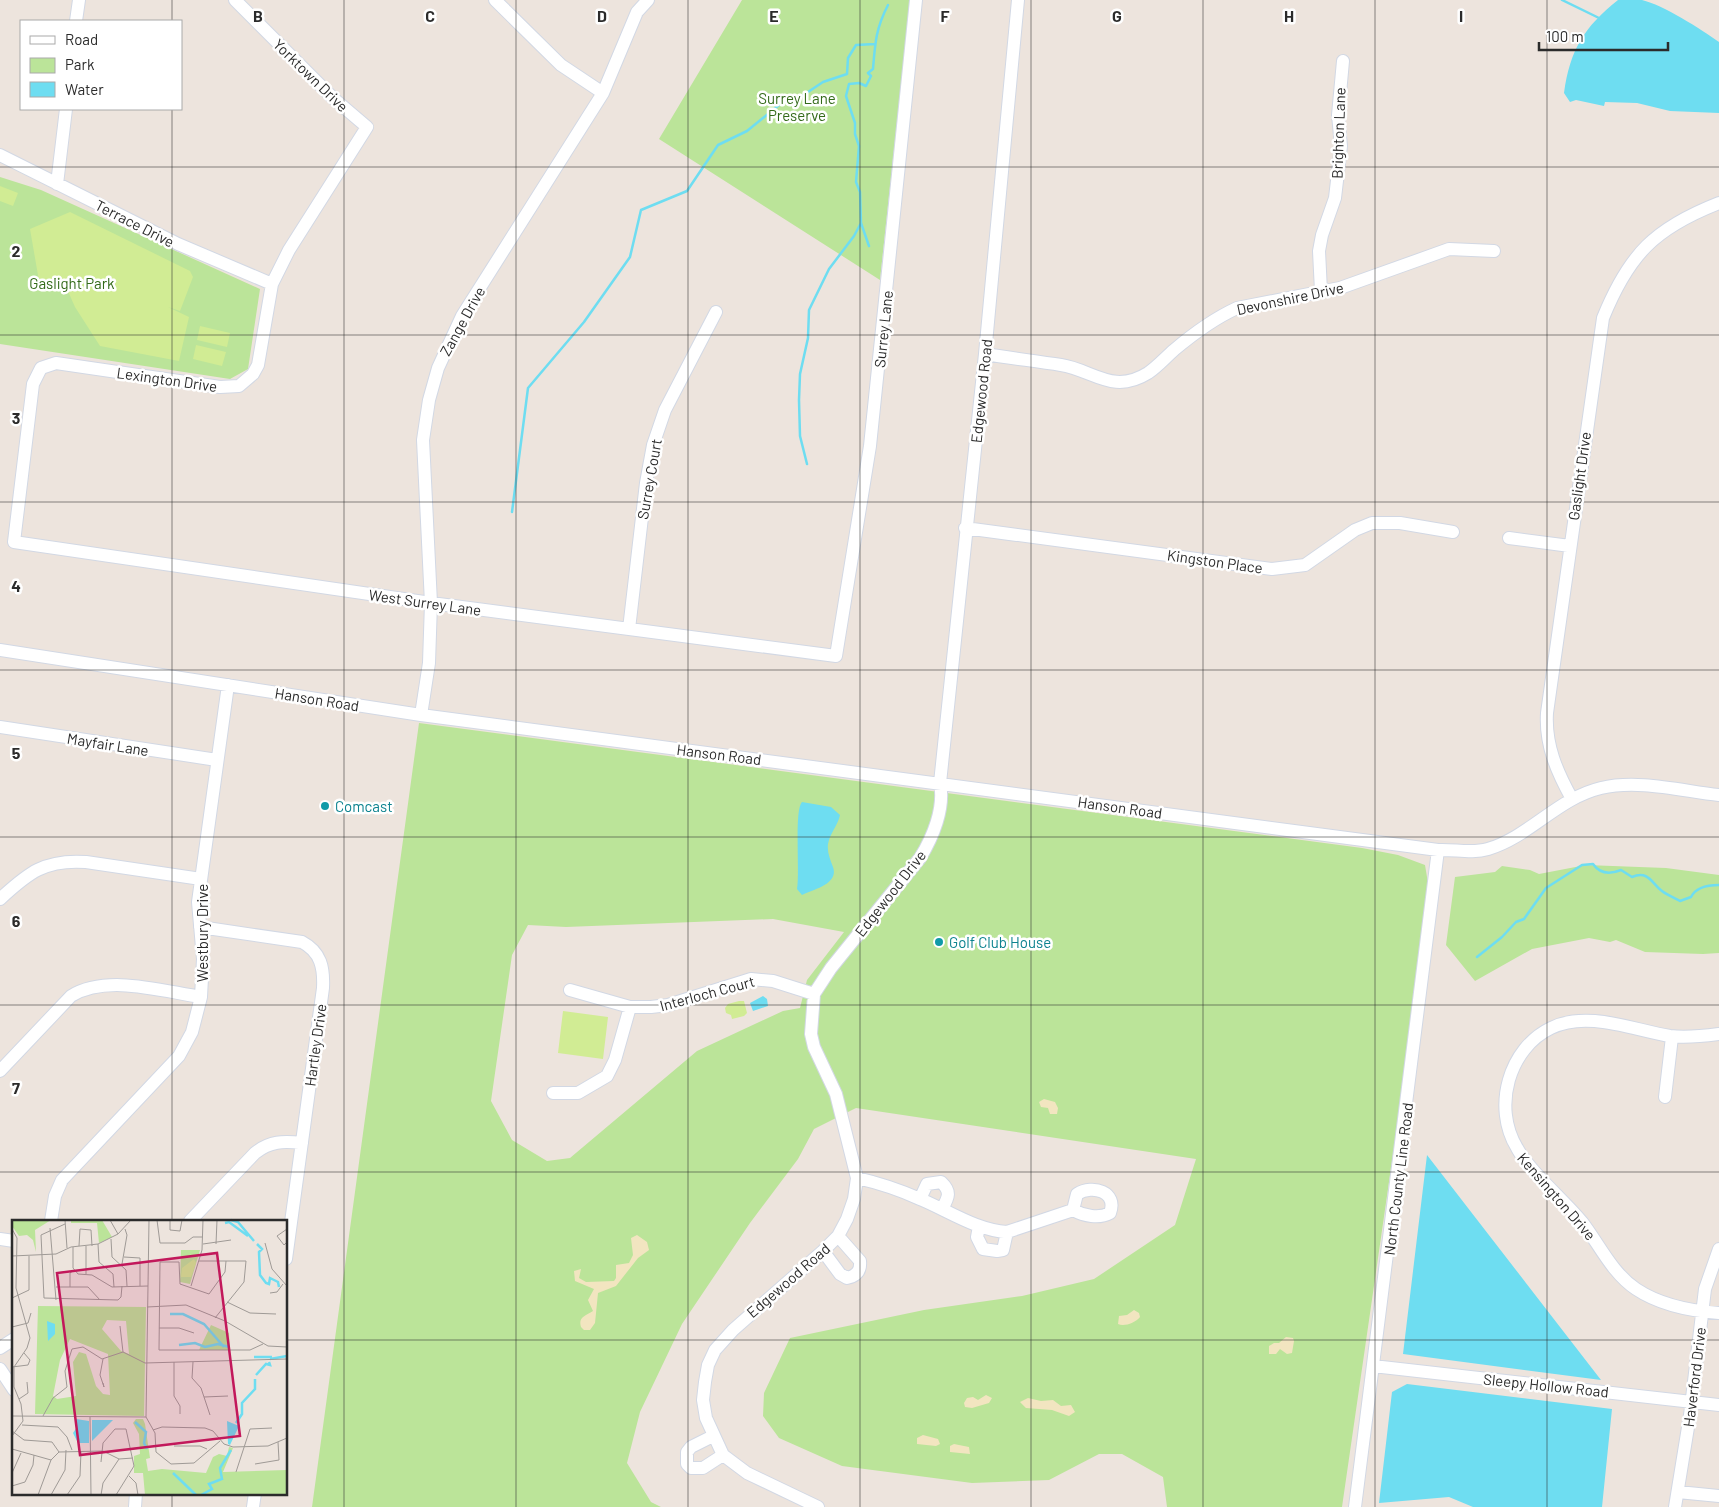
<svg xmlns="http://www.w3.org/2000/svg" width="1719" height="1507" viewBox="0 0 1719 1507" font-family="Barlow,sans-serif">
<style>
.green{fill:#bbe499;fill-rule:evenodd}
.sand{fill:#f2e5c0}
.pitch{fill:#d1ec94}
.water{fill:#6eddf1}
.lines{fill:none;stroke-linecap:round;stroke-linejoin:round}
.stream{stroke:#6eddf1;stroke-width:2.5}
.minor-casing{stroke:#d2d8e4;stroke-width:14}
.minor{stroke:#fff;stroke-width:12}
.grid{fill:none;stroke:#2b2b2b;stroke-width:1;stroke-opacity:0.55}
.culture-dot{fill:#0f9aa8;stroke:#fff;stroke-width:2}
.labels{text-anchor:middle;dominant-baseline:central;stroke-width:5;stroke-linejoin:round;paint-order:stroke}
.street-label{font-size:15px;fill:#2b2b2b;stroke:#fff}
.park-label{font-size:15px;fill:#336a19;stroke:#fff}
.culture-label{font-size:15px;fill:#0d838f;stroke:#fff;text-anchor:start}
.inset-river{fill:none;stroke:#6eddf1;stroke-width:2.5}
.inset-road{fill:none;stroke:#9f9a96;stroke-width:1}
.view{fill:#c2185b;fill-opacity:0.15;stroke:#c2185b;stroke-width:2.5}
.inset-edge{fill:none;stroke:#2b2b2b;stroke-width:2.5}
.grid-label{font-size:16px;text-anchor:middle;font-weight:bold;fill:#2b2b2b;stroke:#fff;stroke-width:5;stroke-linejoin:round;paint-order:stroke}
</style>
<rect width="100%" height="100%" fill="#ede4dd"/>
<path class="green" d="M742,0H910L880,280L659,139Z
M0,177L41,190L260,289L248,369L230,379L0,344Z
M419,723L1362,848L1398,855L1425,865L1428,883L1401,1099L1342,1507H1167L1163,1477L1122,1454H1099L1049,1480L972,1483L842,1466L779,1438L763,1416L764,1393L790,1338L924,1310L1022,1296L1094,1279L1175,1225L1196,1159L856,1108L814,1129L798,1159L750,1223L682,1324L640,1412L627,1463L651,1502L661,1507H312ZM773,919L844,932L807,980L800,1008L783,1011L697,1051L570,1158L547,1161L512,1140L491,1101L512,955L528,925L566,927Z
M1586,865L1666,868L1719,875V953L1703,954L1645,952L1616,940L1610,942L1589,938L1532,949L1475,981L1446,945L1455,877L1495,872L1502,866L1530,870L1539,874Z"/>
<path class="sand" d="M1044,1099L1055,1102L1058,1108L1057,1114H1050L1048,1108L1041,1107L1039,1102Z
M637,1235L647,1242L649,1250L638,1258L616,1286L598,1293L595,1323L590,1330H584L581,1327C578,1317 585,1316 593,1311L588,1300L594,1289L575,1281L574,1271L581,1269L579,1278L586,1282L614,1281L616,1278V1265L629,1263L633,1255L631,1238Z
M1134,1310L1139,1313L1140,1317C1135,1323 1124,1327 1118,1324L1119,1316L1127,1315Z
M1286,1337L1293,1338L1294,1341L1292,1353L1287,1354L1280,1349L1276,1354H1269V1346L1274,1343H1279Z
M986,1395L992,1398L989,1403L972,1408L965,1407L964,1403L967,1398L973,1397L978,1400Z
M1028,1398L1041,1401L1053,1400L1061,1406L1071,1405L1075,1412L1069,1416L1052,1410L1026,1408L1020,1402Z
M923,1435L938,1439L940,1444L936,1446L917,1444V1438Z
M954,1444L969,1447L970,1454L950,1452V1446Z"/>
<path class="pitch" d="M0,186L18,193L13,206L0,201Z
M70,212L190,271L193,277L180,311L168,307L189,317L179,361L100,346L75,307L67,289L39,281L30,229Z
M200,326L230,333L227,347L197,340Z
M196,345L226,352L222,366L193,359Z
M739,1001H744L747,1013L744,1016L732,1019L731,1015L726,1013L725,1008L728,1004Z
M563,1011L608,1017L603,1059L558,1053Z"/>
<path class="water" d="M1618,0C1625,0 1634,0 1642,0C1663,5 1701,29 1719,42V113L1670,111L1637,103L1605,102L1604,106L1576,100L1570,102L1564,93C1570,50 1584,27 1618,0Z
M802,802L831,807L840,815C838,825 830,833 828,844C827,852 830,859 833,867C839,884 814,889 802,895L797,889C800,872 794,810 802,802Z
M763,996L767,999L768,1006L753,1011L750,1003Z
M1427,1155L1601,1380L1403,1354Z
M1407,1384L1612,1409L1602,1507H1473L1449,1497L1379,1503L1392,1392Z"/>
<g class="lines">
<path class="stream" d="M1562,0L1599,18
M861,223L869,246
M807,464L800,436L799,400L800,374L808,338L809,310L829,269L854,236L861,223L860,192L856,182L859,146L855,134V123L846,96L849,84L859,83L866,86L871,76L868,73L873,69C875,43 876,28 888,5
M512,512L528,388L584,322L630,257L641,210L687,191L718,145L747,131L784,101L802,96L823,82L847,74L848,58L856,45L875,44
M1477,957L1502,937L1516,922L1524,919L1546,888L1582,865L1593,864C1600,874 1611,874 1621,870L1632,877C1649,870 1652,884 1662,891C1667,895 1675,898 1680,901L1691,897C1696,887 1708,885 1719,885"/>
<g class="minor-casing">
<path id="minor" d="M235,0L333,98L367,127L289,250L272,284L258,365L253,374L239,386L220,387L56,363L41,368L33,384L14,542L431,603L836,656L870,446L916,0
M495,0L561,65L603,93
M76,21L79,0
M0,155L178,244L272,284
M57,184L66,109
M1321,291L1319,251L1322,235L1335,198L1341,146L1338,115L1343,61
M985,354C1010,358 1035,361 1061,365C1093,370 1113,395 1148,373C1157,367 1165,358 1174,350C1193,334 1213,319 1237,308L1340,288L1449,249L1494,251
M965,528L1272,569L1305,565L1355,530L1372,523H1400L1453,532
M1509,538L1570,546
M629,629L646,483L653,445L665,410L716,312
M0,650L421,715L1438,850C1454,849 1472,854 1488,849C1529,837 1558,798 1601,788C1638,779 1682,791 1719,795
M421,715L429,663L431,603L423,440L429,400L438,368L462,316L603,93L637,12L648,0
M0,727L217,760
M1572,799C1557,772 1545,745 1547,713L1603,318C1629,254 1655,228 1719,203
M0,899C28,873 45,859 86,862L201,879
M200,927L302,942C321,952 324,968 323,988L286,1259
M570,990L630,1007H651L668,1005L751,979L773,981L814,994
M1719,1034C1704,1036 1685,1038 1670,1036C1633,1030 1587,1010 1551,1028C1509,1048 1492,1107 1517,1148C1531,1173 1562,1198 1582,1222C1599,1244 1612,1273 1636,1289C1660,1305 1691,1311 1719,1313
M0,1071L71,996C107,974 161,991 201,997
M553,1093H578L607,1076L615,1060L630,1007
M1665,1097L1672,1037
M857,1178C879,1183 900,1190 920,1199C949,1211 976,1230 1007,1232L1073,1210C1084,1216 1099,1219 1110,1213C1118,1192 1093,1184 1077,1194L1073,1210
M920,1199L927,1184L941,1182C952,1192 948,1198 942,1209
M51,1221L55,1196L62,1180L179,1056L192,1032L201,997L203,959L198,902L228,685
M190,1221L255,1153C270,1141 283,1141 302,1143
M979,1226L977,1237L983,1249L997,1251L1003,1250L1007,1232
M0,1239L14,1241
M823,1251L840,1274L847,1278C856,1276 861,1271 860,1261L838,1236
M0,1348L14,1339
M1373,1366L1719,1405
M0,1369L14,1390
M713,1436L691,1447L687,1452V1464L691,1468H703L723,1455
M1678,1492L1719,1496
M135,1507L136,1493
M253,1507L255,1493
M818,1507L747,1473L723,1455L706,1418L703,1400L705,1382L708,1365L715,1350L733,1330L823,1251L838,1236L847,1219L854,1199L857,1178L836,1094L814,1047L811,1034L814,994L831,968L920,858C933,837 945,808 940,783L985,354L1018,0
M1355,1507L1438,850
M1675,1507L1690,1415L1705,1289L1719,1249"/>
</g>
<use href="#minor" class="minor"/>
</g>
<path class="grid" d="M172,0V21M344,0V1507M516,0V1507M688,0V1507M860,0V1507M1031,0V1507M1203,0V1507M1375,0V1507M1547,0V1507M172,109V1221M0,167H1719M0,335H1719M0,502H1719M0,670H1719M0,837H1719M0,1005H1719M0,1172H1719M0,1340H14M286,1340H1719M172,1493V1507"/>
<g class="culture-dot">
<circle cx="325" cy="806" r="5"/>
<circle cx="939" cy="942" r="5"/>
</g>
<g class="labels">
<g class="street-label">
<text transform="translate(311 75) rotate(44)">Yorktown Drive</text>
<text transform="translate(1338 133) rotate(-88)">Brighton Lane</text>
<text transform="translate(135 223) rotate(27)">Terrace Drive</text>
<text transform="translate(1290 298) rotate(-12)">Devonshire Drive</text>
<text transform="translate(462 321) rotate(-61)">Zange Drive</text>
<text transform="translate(883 329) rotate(-84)">Surrey Lane</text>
<text transform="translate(167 379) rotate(8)">Lexington Drive</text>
<text transform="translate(981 391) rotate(-84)">Edgewood Road</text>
<text transform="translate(1579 476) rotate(-82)">Gaslight Drive</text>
<text transform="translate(649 479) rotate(-80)">Surrey Court</text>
<text transform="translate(1215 561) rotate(8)">Kingston Place</text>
<text transform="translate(425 602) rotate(8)">West Surrey Lane</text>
<text transform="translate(317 699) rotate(9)">Hanson Road</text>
<text transform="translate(108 744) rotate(9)">Mayfair Lane</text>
<text transform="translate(719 754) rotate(7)">Hanson Road</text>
<text transform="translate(1120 807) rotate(8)">Hanson Road</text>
<text transform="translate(890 893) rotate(-52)">Edgewood Drive</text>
<text transform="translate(202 933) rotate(-90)">Westbury Drive</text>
<text transform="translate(707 993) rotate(-15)">Interloch Court</text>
<text transform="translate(315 1045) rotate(-82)">Hartley Drive</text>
<text transform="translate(1398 1179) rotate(-83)">North County Line Road</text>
<text transform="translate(1557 1196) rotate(49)">Kensington Drive</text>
<text transform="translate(788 1280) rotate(-41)">Edgewood Road</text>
<text transform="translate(1694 1377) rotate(-83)">Haverford Drive</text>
<text transform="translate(1546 1385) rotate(6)">Sleepy Hollow Road</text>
</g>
<g class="park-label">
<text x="797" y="98">Surrey Lane<tspan x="797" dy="17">Preserve</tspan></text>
<text x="72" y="283">Gaslight Park</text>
</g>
<g class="culture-label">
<text x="335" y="806">Comcast</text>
<text x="949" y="942">Golf Club House</text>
</g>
</g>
<g transform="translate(12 1220)">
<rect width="275" height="275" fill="#ede4dd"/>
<path d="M0,0H39L23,10L24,32L21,20L15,15L7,16L0,6ZM59,0H90L100,17L87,23L85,3H59ZM169,30H188L178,64L168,62ZM26,86L134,87L132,196L23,194ZM95,100L114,101L117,134L109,131L90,109ZM58,119L96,134L98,175L91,174L84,166L74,134L67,132L61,142L64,176L45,179L41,176L48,140ZM199,105L217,113L218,130H187ZM124,199H131L133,204L138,238L134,239L136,251L150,249L194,253L201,237L207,234L215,236L217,227L221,228L211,252L275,250V275H133L131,253H122V236L128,234L127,214L121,203Z" fill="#bbe499" fill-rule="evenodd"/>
<path d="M182,39L184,43L179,57H169L170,48Z" fill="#d1ec94"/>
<path d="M35,101L43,104V114L36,121ZM64,199L77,201V223H66L61,213L65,207ZM80,200H101L80,221ZM215,201L227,206L218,225L216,224Z" fill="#6eddf1"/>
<path class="inset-river" d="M219,0L226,2L242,21M213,3L217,2L236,16M245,24L250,29L247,32L248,55L254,63L257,64L258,58L266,62L267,67M158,94H171L192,104L212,127M167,125L183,123L193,127L206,124L217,127M242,137H260M258,139L275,136M244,155L254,144L258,145L257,142M123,202L134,212L132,223L135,229M224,203L230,194V183L243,169V159M161,253L184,275M189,275L200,269L197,264L210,259L208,248L219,230"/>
<path class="inset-road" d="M53,0L55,28M98,0L106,14M137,0L134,197L143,213L144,232L159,244L182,243L208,221M145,0L148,23H173L181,17H191M158,0V10L168,11L170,0M53,4L29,15L32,78L106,80L109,77L110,66M38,8L44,80M0,9L5,18L4,68L18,118L15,128L2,147V167L9,184L11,201L0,216M275,9L265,16L272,25L275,22M99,19L100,37L114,50L115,66M253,23L260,49L275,66M86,24L87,42L101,54L102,67M191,24L219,20M204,24L205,0M67,26L68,9L79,10L80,26M61,27V48L66,54L80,55L100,67L136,66M0,36L44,34L59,27L86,24L106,14L119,0M112,37L128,38V66M187,41H234L232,62L203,98M214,41L213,52L197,74L168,64L167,42H148L147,130H238L251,124M110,44L115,15L113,9M74,54V26M179,66L190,30L191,0M44,67H76L88,80M58,67V53L62,50M258,73L265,72L271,64M0,78L17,70V36M215,82L238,93L264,94M135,87L174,85L213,101L256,126L275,127M108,106L111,132M0,107L16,103L19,93M147,108H167L182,113M111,132L133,143L275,139M162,142V176L168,186V194M181,142L180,158L189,168L198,195M0,147L16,145L18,140L12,133M91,163L92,167L88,155L91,139M192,177L216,176M7,179L16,173L15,162M0,196L134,197M31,196L41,178L55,167L53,151L60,129L71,127L90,139L111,132M78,197L79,275M10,205L46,207L55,217L60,230M141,210L150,207L193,208L201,211L212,224L221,227L256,226L275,218M0,211L12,220L40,222L47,232M162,226H188L195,229M0,229L39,240M89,242L91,223L103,209H114L122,246L104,275M243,244L267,240L266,222M224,252L238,209L260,208M0,253L9,233M117,256L124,263L126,275M0,266L13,262L21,245L22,235M26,275L39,240L47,232L91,231L107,239L121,238M39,275L53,250L54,230M55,275L68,256L69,231M89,275L91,263L107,239"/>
<path class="view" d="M205,33L228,216L68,235L45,53Z"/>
<rect width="275" height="275" class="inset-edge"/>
</g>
<g class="grid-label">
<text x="258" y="22">B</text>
<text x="430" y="22">C</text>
<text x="602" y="22">D</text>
<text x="774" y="22">E</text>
<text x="945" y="22">F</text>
<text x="1117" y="22">G</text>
<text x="1289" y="22">H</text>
<text x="1461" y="22">I</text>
<text x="16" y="257">2</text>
<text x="16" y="424">3</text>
<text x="16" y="592">4</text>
<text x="16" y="759">5</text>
<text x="16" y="927">6</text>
<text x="16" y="1094">7</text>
</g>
<rect x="20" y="20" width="162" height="90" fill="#ffffff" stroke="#aaaaaa"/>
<rect x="30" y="36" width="25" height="8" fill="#ffffff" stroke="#aaaaaa"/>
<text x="65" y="45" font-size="15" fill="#2b2b2b">Road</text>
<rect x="30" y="58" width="25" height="15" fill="#bbe499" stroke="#aaaaaa"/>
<text x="65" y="70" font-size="15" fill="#2b2b2b">Park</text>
<rect x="30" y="82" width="25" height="15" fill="#6eddf1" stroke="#aaaaaa"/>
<text x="65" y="95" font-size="15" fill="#2b2b2b">Water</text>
<path d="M1539 42v8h129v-8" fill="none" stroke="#2b2b2b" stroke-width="2.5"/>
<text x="1546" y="42" font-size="15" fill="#2b2b2b" stroke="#ffffff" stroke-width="4" paint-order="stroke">100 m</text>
</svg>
